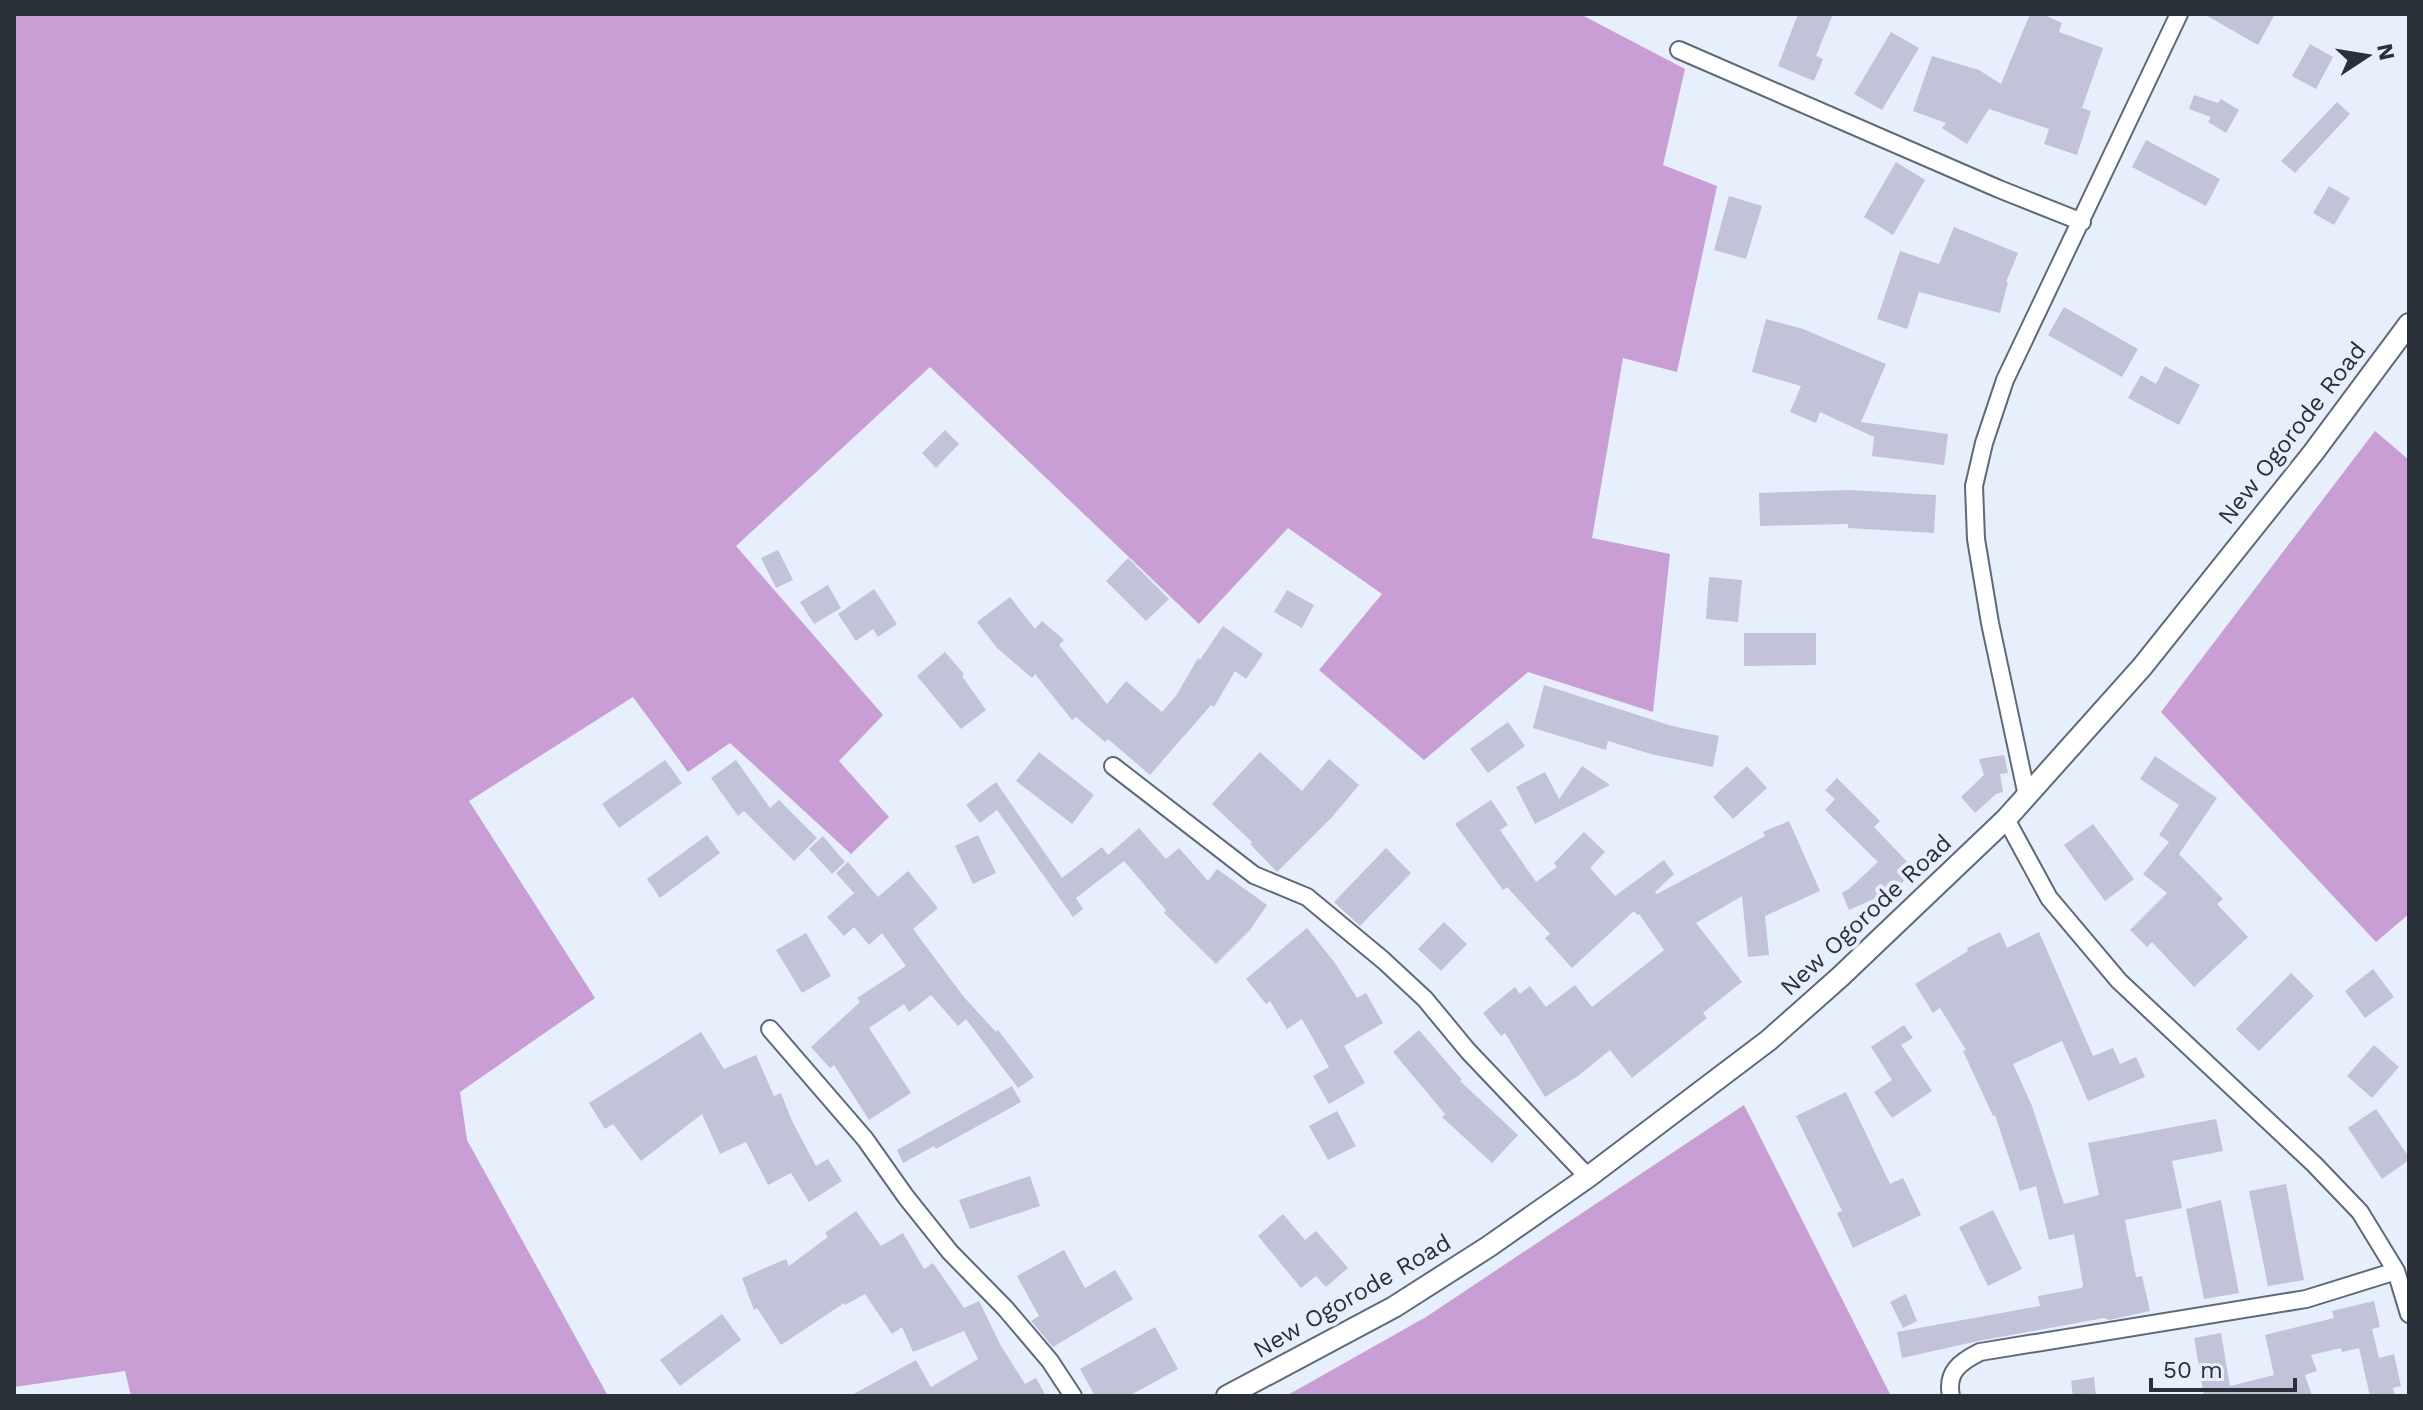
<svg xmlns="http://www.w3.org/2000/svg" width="2423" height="1410" viewBox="0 0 2423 1410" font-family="'Work Sans',sans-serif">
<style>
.forest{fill:#c89ed4}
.building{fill:#c2c2d9}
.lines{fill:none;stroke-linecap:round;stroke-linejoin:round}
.minor-casing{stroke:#5d6a7c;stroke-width:20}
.tertiary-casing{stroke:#5d6a7c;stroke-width:24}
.minor{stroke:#fff;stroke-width:16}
.tertiary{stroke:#fff;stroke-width:20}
.labels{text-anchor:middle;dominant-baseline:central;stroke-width:8;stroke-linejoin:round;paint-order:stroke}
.street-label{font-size:24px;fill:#2b3139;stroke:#e6effb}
</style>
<rect width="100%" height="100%" fill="#e6effb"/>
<path class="forest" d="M14,14H1580L1685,69L1663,165L1717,186L1677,372L1623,358L1592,538L1670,554L1653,712L1528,672L1424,760L1319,670L1382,594L1288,528L1199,624L930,367L736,546L883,715L839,761L889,817L851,854L730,743L688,772L633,697L469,801L595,998L460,1092L467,1140L608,1396H131L125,1371L14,1387Z
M2375,431L2409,460V914L2376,942L2161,712Z
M1744,1105L1891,1396H1286L1426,1317Z"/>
<path class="building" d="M1798,14H1833L1816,56L1823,59L1814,81L1778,66Z
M2030,14H2042L2062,23L2059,32L2103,48L2082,108L2091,111L2077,155L2044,144L2049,129L1989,109L1967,144L1942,128L1946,123L1913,111L1932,56L1979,70L2001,84Z
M2204,14H2275L2258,45Z
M1891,32L1919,48L1882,110L1854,94Z
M2310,44L2333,57L2316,89L2292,76Z
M2194,95L2218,103L2221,99L2239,110L2226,133L2208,122L2211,117L2189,109Z
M2337,102L2350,114L2295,173L2281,161Z
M2146,140L2220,179L2206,206L2132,167Z
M1896,162L1925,180L1893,235L1864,217Z
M2329,186L2350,198L2334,225L2313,213Z
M1729,196L1762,206L1746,259L1714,250Z
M1954,227L2018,253L2006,282H2008L2000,313L1919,292L1907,329L1877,319L1900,251L1939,264Z
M2064,307L2138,349L2122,377L2048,335Z
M1766,319L1803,329L1886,364L1861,422L1948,434L1944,465L1872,456L1874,437L1820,412L1816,423L1790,412L1801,386L1752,372Z
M2165,366L2200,385L2179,425L2128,398L2141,375L2156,384Z
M945,430L959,444L936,468L922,453Z
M1850,490L1936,495L1934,533L1848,528V524L1760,526L1759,493Z
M778,550L793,580L776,588L761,558Z
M1128,558L1169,599L1146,621L1106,581Z
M1709,577L1742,580L1738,622L1706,619Z
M828,585L841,608L814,624L800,602Z
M874,589L897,624L878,637L873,629L856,641L838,614Z
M1287,590L1314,605L1302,628L1274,612Z
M1010,597L1035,629L1042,621L1064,640L1059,645L1107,704L1126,681L1162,712L1176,696L1198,658L1200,660L1223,626L1263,654L1246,679L1235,671L1214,707L1211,705L1150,775L1108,739L1105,742L1076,717L1072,720L1035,674L1032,678L997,648L977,622Z
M1744,633H1816V665L1744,666Z
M945,652L964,674L962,676L986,710L961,729L917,676Z
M1544,685L1672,726L1719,736L1713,767L1651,754L1608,741L1606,750L1533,728Z
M1508,722L1525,746L1488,773L1470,749Z
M1039,752L1094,795L1072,824L1016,781Z
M1260,752L1302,791L1329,759L1359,785L1332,817L1277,872L1250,844L1252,842L1212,804Z
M2004,755L2008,773L2000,774L2003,792L1996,794L1975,813L1961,797L1984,775L1979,759Z
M2155,756L2217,798L2179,854L2223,899L2217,904L2248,937L2194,987L2152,942L2147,947L2130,930L2167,893L2143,874L2169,842L2159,835L2179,805L2140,779Z
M665,760L682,783L619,828L602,804Z
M736,760L770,808L779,800L817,838L794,861L744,811L738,816L711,778Z
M1582,766L1610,785L1535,824L1516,787L1545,772L1559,799Z
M1747,766L1767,788L1733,819L1713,797Z
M1837,778L1880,821L1874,827L1915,870L1883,901L1878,897L1849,910L1842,893L1849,889L1878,862L1825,810L1835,799L1825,790Z
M996,782L1062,878L1102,847L1108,855L1139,828L1166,859L1179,848L1208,881L1217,869L1267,905L1250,930L1216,964L1164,913L1166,910L1124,861L1076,898L1083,909L1073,917L997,810L980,823L966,805Z
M1491,800L1508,825L1500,830L1536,882L1557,867L1554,863L1584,832L1605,852L1590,868L1615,896L1664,860L1674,874L1655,892L1657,894L1765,836L1763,832L1789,821L1820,891L1765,916L1769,955L1748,957L1742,896L1696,923L1742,982L1703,1013L1707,1018L1632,1078L1610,1050L1578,1076L1545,1097L1505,1033L1501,1036L1483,1013L1515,987L1520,994L1530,986L1546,1007L1575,985L1592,1007L1664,950L1639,914L1637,915L1634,911L1572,968L1545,938L1550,934L1507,887L1503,890L1455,824Z
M2093,824L2134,879L2105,901L2064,845Z
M707,835L720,853L660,898L647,879Z
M978,835L996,873L973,884L955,846Z
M823,836L845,862L832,874L809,849Z
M1386,848L1411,873L1360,926L1334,902Z
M848,862L878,897L908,871L938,908L913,929L963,996L996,1032L998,1030L1034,1077L1018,1088L966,1019L958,1026L931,995L909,1012L904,1004L869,1028L911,1093L869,1120L834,1065L830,1068L811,1047L860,1002L857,998L906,966L882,933L869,945L854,927L844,936L827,917L854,893L836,873Z
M1444,922L1467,944L1441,971L1418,949Z
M1307,928L1335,963L1357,998L1366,993L1383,1023L1344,1046L1365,1083L1329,1104L1313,1076L1329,1067L1302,1019L1287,1029L1270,1001L1266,1004L1246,979Z
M2000,932L2007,948L2039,932L2093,1056L2113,1048L2120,1064L2136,1057L2145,1077L2088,1101L2062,1041L2013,1064L2032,1106L2064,1204L2099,1195L2088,1143L2216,1119L2223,1151L2172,1161L2182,1208L2125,1220L2136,1277L2142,1276L2150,1311L2109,1320L2104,1318L1978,1341L1902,1358L1897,1332L2040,1306L2038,1296L2082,1288L2083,1285L2074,1234L2049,1240L2036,1186L2020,1191L1995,1115L1993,1116L1963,1051L1966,1050L1940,1008L1933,1013L1915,984L1968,951L1967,948Z
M806,933L831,976L802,993L776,950Z
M2373,969L2394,997L2365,1018L2345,991Z
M2291,973L2314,996L2259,1051L2236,1029Z
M1904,1025L1913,1038L1901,1045L1932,1091L1892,1118L1874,1092L1892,1080L1871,1047Z
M1419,1030L1462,1080L1460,1081L1518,1135L1492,1163L1442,1117L1445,1114L1393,1052Z
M701,1032L724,1069L756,1055L774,1096L781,1093L792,1121L816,1166L828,1159L842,1181L809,1202L791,1173L768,1185L746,1142L720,1154L702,1114L641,1161L613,1124L605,1129L589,1103Z
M2374,1045L2399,1067L2372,1098L2347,1076Z
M1012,1086L1021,1102L936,1149L934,1146L903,1163L897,1150Z
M1846,1092L1890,1184L1903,1178L1921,1215L1853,1248L1837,1213L1842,1211L1796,1116Z
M2376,1109L2409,1157V1160L2382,1179L2348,1128Z
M1337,1111L1356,1146L1328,1160L1309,1126Z
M1030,1176L1040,1206L970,1229L959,1200Z
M2286,1184L2304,1280L2268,1286L2249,1191Z
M2221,1200L2239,1293L2204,1299L2186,1209Z
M1993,1210L2022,1269L1988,1286L1959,1227Z
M856,1211L881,1246L903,1233L924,1269L933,1263L964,1308L979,1301L1001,1346L1025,1384L1036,1378L1046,1396H850L916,1360L931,1387L978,1359L964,1331L913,1352L902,1327L892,1334L865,1294L845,1305L844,1303L781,1345L757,1308L754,1310L742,1278L786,1259L789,1266L828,1237L825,1233Z
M1283,1214L1305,1240L1316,1231L1348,1268L1326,1287L1316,1276L1301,1288L1258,1236Z
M1064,1250L1085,1288L1115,1270L1133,1299L1053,1347L1031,1321L1039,1316L1017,1276Z
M1906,1294L1917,1321L1903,1328L1890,1302Z
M2374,1301L2380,1327L2372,1329L2379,1358L2394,1354L2401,1386L2393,1388L2395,1396H2370L2359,1348L2342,1352L2341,1348L2311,1355L2317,1371L2305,1375L2312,1396H2204L2194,1338L2221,1333L2230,1386L2274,1375L2265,1335L2334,1318L2332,1311Z
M722,1314L741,1340L680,1386L660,1360Z
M1155,1327L1178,1369L1129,1396H1095L1080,1369Z
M2094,1377L2096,1396H2073L2071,1381Z"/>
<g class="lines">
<g class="minor-casing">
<path id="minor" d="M1679,50L1999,189L2082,222
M1113,766L1254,875L1307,897L1383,960L1425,999L1468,1051L1588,1177
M2027,796L1990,623L1976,539L1974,486L1984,443L2005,380L2179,14
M2006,819L2049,898L2119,981L2314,1164L2360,1212L2396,1271L2409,1314
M770,1029L865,1139L906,1197L950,1252L1005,1308L1050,1361L1073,1396
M1951,1396C1946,1372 1960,1362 1980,1352L2306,1299L2396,1271"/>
</g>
<g class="tertiary-casing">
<path id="tertiary" d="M1227,1396L1394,1307L1488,1247L1588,1177L1769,1040L1840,977L2006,819L2142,667L2313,453L2409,324"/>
</g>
<use href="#minor" class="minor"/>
<use href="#tertiary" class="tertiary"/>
</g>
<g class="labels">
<g class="street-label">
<text transform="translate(2292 433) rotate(-52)">New Ogorode Road</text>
<text transform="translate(1866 915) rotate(-43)">New Ogorode Road</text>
<text transform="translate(1352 1296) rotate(-30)">New Ogorode Road</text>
</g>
</g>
<rect width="2423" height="1410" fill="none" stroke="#2b3139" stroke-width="32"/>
<g transform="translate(2367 56) rotate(78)" stroke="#e6effb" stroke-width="6" paint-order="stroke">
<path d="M0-6L14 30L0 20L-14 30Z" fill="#2b3139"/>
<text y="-12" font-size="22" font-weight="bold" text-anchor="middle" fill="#2b3139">N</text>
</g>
<path d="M2151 1378v12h144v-12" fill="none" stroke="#2b3139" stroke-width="4"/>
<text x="2163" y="1378" font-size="24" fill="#2b3139" stroke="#e6effb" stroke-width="6" paint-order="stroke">50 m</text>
</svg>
